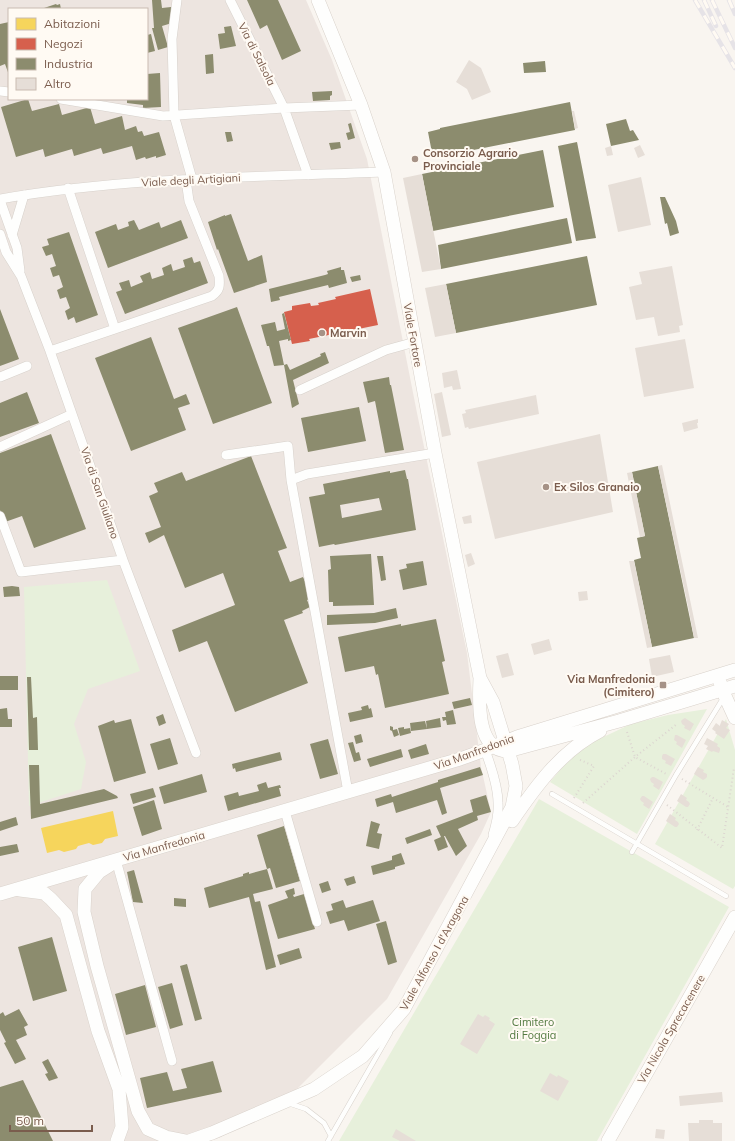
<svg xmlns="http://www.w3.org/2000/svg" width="735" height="1141" viewBox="0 0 735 1141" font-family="Mulish,sans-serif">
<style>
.industrial{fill:#ede5e0;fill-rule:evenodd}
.green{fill:#e7f0db}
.homes{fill:#f6d55c}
.shops{fill:#d6604d}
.industry{fill:#8c8c6e;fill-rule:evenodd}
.building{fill:#e6ded7}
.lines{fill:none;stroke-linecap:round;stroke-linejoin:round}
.lane-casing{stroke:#d7d1cb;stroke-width:5.5}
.street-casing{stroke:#d7d1cb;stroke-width:10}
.secondary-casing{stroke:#d9d2cb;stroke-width:14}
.path{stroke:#dcd5d0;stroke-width:2;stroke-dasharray:1 3;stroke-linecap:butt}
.lane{stroke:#fefefd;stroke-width:4.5}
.street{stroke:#fefefd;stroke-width:9}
.secondary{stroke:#fefefd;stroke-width:13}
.rail-casing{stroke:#e6e3e7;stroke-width:4.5}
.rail{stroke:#fffaf3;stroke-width:3;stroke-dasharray:9;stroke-linecap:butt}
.poi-dot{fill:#a69286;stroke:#fffaf3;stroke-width:1.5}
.labels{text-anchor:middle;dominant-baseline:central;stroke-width:4;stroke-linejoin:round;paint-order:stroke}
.street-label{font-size:11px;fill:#7a5c4d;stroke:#fffaf3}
.poi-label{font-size:11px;font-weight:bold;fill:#7a5c4d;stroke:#fffaf3;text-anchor:start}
.park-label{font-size:11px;fill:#537a41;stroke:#fffaf3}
</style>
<rect width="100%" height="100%" fill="#f9f5f0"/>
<path class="industrial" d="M0,0H306L332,60L367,159L417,413L467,653L481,767L491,812L481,834L387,999L298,1088L221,1137L210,1141H0ZM9,9H147V99H9Z"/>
<path class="green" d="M107,580L140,671L88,689L74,724L86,762L81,789L29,806L24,587Z
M707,709L637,834L550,782L578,749L631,724L668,715Z
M726,719L735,750V886L733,889L655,844Z
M539,799L729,907L597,1141H339Z"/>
<path class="homes" d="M113,811L118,836L105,839L102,843L93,845L89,843L78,846L76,849L64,852L59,850L47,853L41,828Z"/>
<path class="shops" d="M370,289L378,325L309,339L310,341L292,344L284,312L292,310V306L310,303L311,306L319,305L318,303L336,299L335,297Z"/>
<path class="industry" d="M152,0H161L162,8L171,7L172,23L162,26L168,47L158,50L152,28H154Z
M247,0H278L301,51L282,60L267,25L260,29Z
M56,4L57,5L60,4L61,9H41Z
M9,22V75L5,64L0,66V24Z
M231,26L236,46L220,49L218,34L225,33L224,27Z
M151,34L155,51L147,53V35Z
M213,54L214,73L206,74L205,55Z
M545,61L546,72L524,73L523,63Z
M160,73L161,107L143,108V105L127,103V99H147V74Z
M332,91V95L330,96V100L313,101L312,92Z
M28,99L32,111L59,104L62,115L90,107L95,124L122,116L125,130L136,126L138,132L142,131L144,136L159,132L166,155L156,158V156L146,159L145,157L136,160L132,146L103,154L101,148L74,156L72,149L45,157L43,149L16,157L1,107Z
M570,102L575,130L433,158L428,132L440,129V128Z
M626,119L630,131L633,130L639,140L611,146L606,124Z
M351,123L355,138L348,140L346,133L350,132L348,124Z
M225,132H231L233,141L227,142Z
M340,142L341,148L331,150L329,143Z
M577,142L596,238L576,241L558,146Z
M543,150L554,207L433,231L422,174Z
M660,197H665L676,221L679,233L670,236L667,223L665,224Z
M231,214L248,261L262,255L267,282L234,293L218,249L217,250L208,222L225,215V216Z
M567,218L572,243L441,269L438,245Z
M134,220L139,230L159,222L161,228L181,220L188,238L108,268L95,232L116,224L118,230L129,226L128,222Z
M69,232L98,315L76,323L74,317L68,320L65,311L70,308L66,297L60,299L57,290L63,287L59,275L53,277L50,268L56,266L52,254L46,256L42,247L49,245L47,239Z
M587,256L597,305L456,333L446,284Z
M192,257L194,263L200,261L208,283L125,314L116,292L122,290L119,283L129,280L131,287L143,282L140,276L150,272L152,279L164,275L162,268L171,264L173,271L185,267L183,260Z
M341,267V270H344L347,283L329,288L328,285L279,297L280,300L271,302L269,289L325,275L328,274L327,271Z
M360,275L361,280L352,282L350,277Z
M237,307L272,403L213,424L178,328Z
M0,309L19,359L0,366Z
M284,313L291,340L288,341V339L279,341L284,365L274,366L269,346H267L261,325L275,322L277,331L285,329L282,314Z
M151,337L174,399L186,394L190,404L178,408L186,430L131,451L95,358Z
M325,352L329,363L293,380L299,404L292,408L284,365L287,364L290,370L321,356L320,354Z
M389,377L390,385H391L404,450L385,453L375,401L368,403L363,382Z
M27,392L39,423L0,437V403Z
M359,407L366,441L308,452L301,418Z
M51,434L86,529L34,548L22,516L5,522L0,510V453Z
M251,456L287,548L278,551L290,582L303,577L309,590L310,599L307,600L310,607L302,611L303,613L284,620L308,683L235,712L207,641L179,652L172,630L235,605L223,573L185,588L164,535L149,543L145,533L161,527L149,496L158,492L154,483L182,472L186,481Z
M658,466L694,638L652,647L634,560L641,558L637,538L645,536L632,472Z
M405,470L407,479H408L416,530L335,545L334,544L319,547L309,497L325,494L323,484L390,471V473ZM379,498L382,510L342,518L340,505Z
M371,554L374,605L333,606V602H329L328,570L331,569L330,556Z
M377,556H383L386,580L381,581Z
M423,561L427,585L403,590L399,570L407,568L406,564Z
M12,586L19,587L20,596L4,597L3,587Z
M396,608L398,618L375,623L327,625V615L374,613Z
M436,619L445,661L442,662L449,694L385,708L378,674L376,675L374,666L345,672L338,637L401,624V626Z
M0,676H18V690H0Z
M27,677H31L33,718L37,717L38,750H29Z
M470,698L472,705L454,709L452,702Z
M368,705L369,709L371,708L373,717L350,722L348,713L362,710L361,707Z
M7,708L8,719H12V727H0V709Z
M453,710L456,724L447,725L446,720L443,721L442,717H446L445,712Z
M163,714L166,723L159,726L156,717Z
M440,718L441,727L427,729L426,721Z
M131,719L146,773L114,782L98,726L114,720L115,723Z
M425,721L427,729L411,731L410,723Z
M390,726L393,727V730L397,729L399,735L394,737L392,731L390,730Z
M404,727V729L410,728L411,733L400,736L398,728Z
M361,734L363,742L356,744L354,736Z
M170,738L178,764L158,770L150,744Z
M328,739L338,774L320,779L310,744Z
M353,742L356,753L359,752L361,760L354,762L348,743Z
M426,744L429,754L411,759L408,750Z
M401,749L403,757L370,767L367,759Z
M280,752L282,760L236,772L235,768L233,769L232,764Z
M29,765H39L40,804L104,789L117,796L118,798L31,819Z
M480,767L483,775L440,788L447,813L442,815L437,800L396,813L393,802L377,807L375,799L391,794L392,797L438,782V780Z
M202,774L207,792L164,804L159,787Z
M266,782L268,788L280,785L281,788H279L281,796L228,811L224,796L238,792L239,796L259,791L257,785Z
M153,788L156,797L133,804L130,794Z
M486,795L491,812L477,816L478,820L458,829L467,846L456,856L445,836H444L448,847L438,851L434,840L441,837L436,826L473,812L470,800Z
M154,800L162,829L142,836L133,807Z
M16,817L18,825L0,831V822Z
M371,821L380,824L377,833L382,834L379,849L366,846Z
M284,826L300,881L276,888L270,868L267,869L273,889L253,894L255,902L260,901L276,967L266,970L249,897L209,908L204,888L243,876V874L249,872V874L267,869L257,835Z
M430,829L432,835L407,844L405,838Z
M17,844L19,852L0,856V847Z
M401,853L405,864L395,867V869L373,875L371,866L392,860V856Z
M134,870L143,903L133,902L127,872Z
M354,876L356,883L347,886L344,879Z
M328,881L331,890L322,893L319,884Z
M294,888L295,894L293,895L294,897L304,894L315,929L278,939L268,905L288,898L285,891Z
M174,898L186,899V907L174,906Z
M343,900L346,908L373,900L380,921L348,931L344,920L330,924L326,912L333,910L331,904Z
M386,921L397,962L388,965L376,924Z
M52,937L67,991L33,1001L18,947Z
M299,948L302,958L280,965L277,955Z
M187,964L202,1019L195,1021L180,966Z
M172,983L183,1025L170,1029L158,987Z
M145,985L156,1027L126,1035L115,994Z
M19,1009L28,1025L24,1027L27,1035L16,1040L26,1059L15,1064L4,1043L6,1042L0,1030V1014L3,1012L5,1016Z
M48,1059L58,1078L49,1081L45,1074L48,1073L42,1062Z
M213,1061L222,1092L147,1108L140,1078L167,1072L173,1091L187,1088L181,1069Z
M23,1080L41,1117L53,1141H0V1087Z"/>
<path class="building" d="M469,60L481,68L491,92L472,100L467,89L456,82Z
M572,111H574L578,128L575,129Z
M640,145L645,155L638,158L634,148Z
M611,146L613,155L607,156L605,148Z
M422,174L441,269L422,272L403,178Z
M641,177L651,225L618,232L608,185Z
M672,266L683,325L679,326L680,332L658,336L654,317L636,320L629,287L642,284L639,272Z
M446,284L456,333L435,337L425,288Z
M685,339L694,388L644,397L635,348Z
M457,370L461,389L453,390L452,386L444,388L442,373Z
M442,392L451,435L442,437L434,394Z
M536,395L539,414L469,429L468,427L465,428L462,414L466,413L465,410Z
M698,419V423H697L698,428L684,432L682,423Z
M600,434L613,512L495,539L477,462Z
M662,465L698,638H694L689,611L658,466Z
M632,472L645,536L640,537L627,473Z
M471,515L472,523L464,524L462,517Z
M471,553L475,564L468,567L465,555Z
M629,561H634L652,647L647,648Z
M587,591L588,600L579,601L578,592Z
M549,639L552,650L534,655L531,644Z
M508,653L514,675L502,678L496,656Z
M670,655L674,672L652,677L649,659Z
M685,718L694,724L690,731L684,728L685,726L682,724L681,721L683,719Z
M722,720L729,724L726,728L730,730L724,739L715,733L716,732L712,729L716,723L720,726V725Z
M675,735H677L686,740L682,748L676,744L677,742L674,740Z
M707,738L718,744L717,746L720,748V750L719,753L713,751L712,752L706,749L708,746L704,744Z
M663,754H666L675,759L671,766L665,763L666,761L662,759V756Z
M698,767L704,770L703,772L707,774V777L705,779L703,780L694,774Z
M652,777H654L663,782L659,790L653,786L654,784L651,782L650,779Z
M681,794L687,798L686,800L689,802L690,804L688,807H686L677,801Z
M642,796H644L653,802L649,809L643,805L644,803L641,801L640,799Z
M670,814L676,818L675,820L678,822L679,824L677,827H675L666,821Z
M478,1014L483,1017L485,1015L490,1018L489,1020L495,1024L477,1054L460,1044Z
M550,1073L557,1077L558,1075L569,1081L558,1101L540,1091Z
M722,1092L723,1102L680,1106L679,1096Z
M699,1120H713V1123H722V1141H689L688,1123H699Z
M396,1129L416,1141H400L392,1137Z
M656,1129L665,1130L664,1139L655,1138Z"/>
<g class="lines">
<g class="lane-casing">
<path id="lane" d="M552,794L726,896
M632,852L676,775L724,697
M288,1103L306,1109L324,1123L331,1136
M328,1141L390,1033"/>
</g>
<g class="street-casing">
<path id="street" d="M177,0L172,39L174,115L192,179
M230,0L284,108L308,175
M0,91L9,92
M61,99L163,116L284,108L361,105
M68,188L115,329
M0,199C126,177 256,177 384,172
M0,200L17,248L20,271
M0,234L6,252L21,276L50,351L123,560L196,753
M12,235L24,195
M50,351L212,296C220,290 220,286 219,276L189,201L186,180
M0,377L27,366
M300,390L386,350L415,342
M0,447L72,414
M226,455L288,446L291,480L348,792
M291,480L307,474L435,453
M0,516L21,572L123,560
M485,750C491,766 498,786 498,803C499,814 496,825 493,835
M285,811L317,922
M116,860L172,1061"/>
</g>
<g class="secondary-casing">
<path id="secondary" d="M318,0L361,105L384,172L435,453L480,678C479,701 476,751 508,751L619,721L735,686
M720,682L725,696L735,718
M512,821C536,786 561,751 600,731
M110,865L99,872L85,889L84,912L97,966L138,1111L148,1129L166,1137L186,1141
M20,890L44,893L51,899L66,915L98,1031L119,1089L122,1127L117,1141
M0,894L460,759L485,750L517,737L735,670
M189,1141L212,1133L314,1089L363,1056L404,1009L512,807L516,786L512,764L493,702L480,678
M608,1141L735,917"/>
</g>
<path class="path" d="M627,732L635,757L668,775
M682,779L728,807
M574,798L594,766L578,759
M583,803L635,757L677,724
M667,805L722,848L734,768
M697,830L713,798"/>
<use href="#lane" class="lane"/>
<use href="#street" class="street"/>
<use href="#secondary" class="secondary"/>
<g class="rail-casing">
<path id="rail" d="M695,0L735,68
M704,0L716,26
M712,0L735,48
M729,0L735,14"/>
</g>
<use href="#rail" class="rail"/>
</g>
<g class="poi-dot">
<circle cx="415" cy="159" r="4"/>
<circle cx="322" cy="333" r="4"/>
<circle cx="546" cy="487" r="4"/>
<rect x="659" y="681" width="8" height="8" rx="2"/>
</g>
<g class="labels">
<g class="street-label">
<text transform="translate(257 54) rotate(63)">Via di Salsola</text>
<text transform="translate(191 180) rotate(-3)">Viale degli Artigiani</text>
<text transform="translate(413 335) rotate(80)">Viale Fortore</text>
<text transform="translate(100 493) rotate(71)">Via di San Giuliano</text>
<text transform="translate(474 752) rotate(-20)">Via Manfredonia</text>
<text transform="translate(164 846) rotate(-16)">Via Manfredonia</text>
<text transform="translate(434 953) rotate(-61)">Viale Alfonso I d'Aragona</text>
<text transform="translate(671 1029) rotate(-60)">Via Nicola Sprecacenere</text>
</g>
<g class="poi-label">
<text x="423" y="153">Consorzio Agrario<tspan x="423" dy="13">Provinciale</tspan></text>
<text x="330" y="333">Marvin</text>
<text x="554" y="487">Ex Silos Granaio</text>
<text x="655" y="679" text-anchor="end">Via Manfredonia<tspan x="655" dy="13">(Cimitero)</tspan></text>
</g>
<g class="park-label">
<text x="533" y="1022">Cimitero<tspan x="533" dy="13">di Foggia</tspan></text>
</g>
</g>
<rect x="8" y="8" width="140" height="92" fill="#fffaf3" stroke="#cabbb1"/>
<rect x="16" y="18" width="20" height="12" fill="#f6d55c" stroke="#cabbb1"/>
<text x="44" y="28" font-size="12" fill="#7a5c4d">Abitazioni</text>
<rect x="16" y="38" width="20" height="12" fill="#d6604d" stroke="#cabbb1"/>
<text x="44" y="48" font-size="12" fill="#7a5c4d">Negozi</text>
<rect x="16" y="58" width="20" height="12" fill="#8c8c6e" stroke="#cabbb1"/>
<text x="44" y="68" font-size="12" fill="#7a5c4d">Industria</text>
<rect x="16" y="78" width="20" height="12" fill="#e6ded7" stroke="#cabbb1"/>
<text x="44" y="88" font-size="12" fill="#7a5c4d">Altro</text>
<path d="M10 1125v6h82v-6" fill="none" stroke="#7a5c4d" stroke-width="2"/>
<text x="16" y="1125" font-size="12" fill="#7a5c4d" stroke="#fffaf3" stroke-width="3" paint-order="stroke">50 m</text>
</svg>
